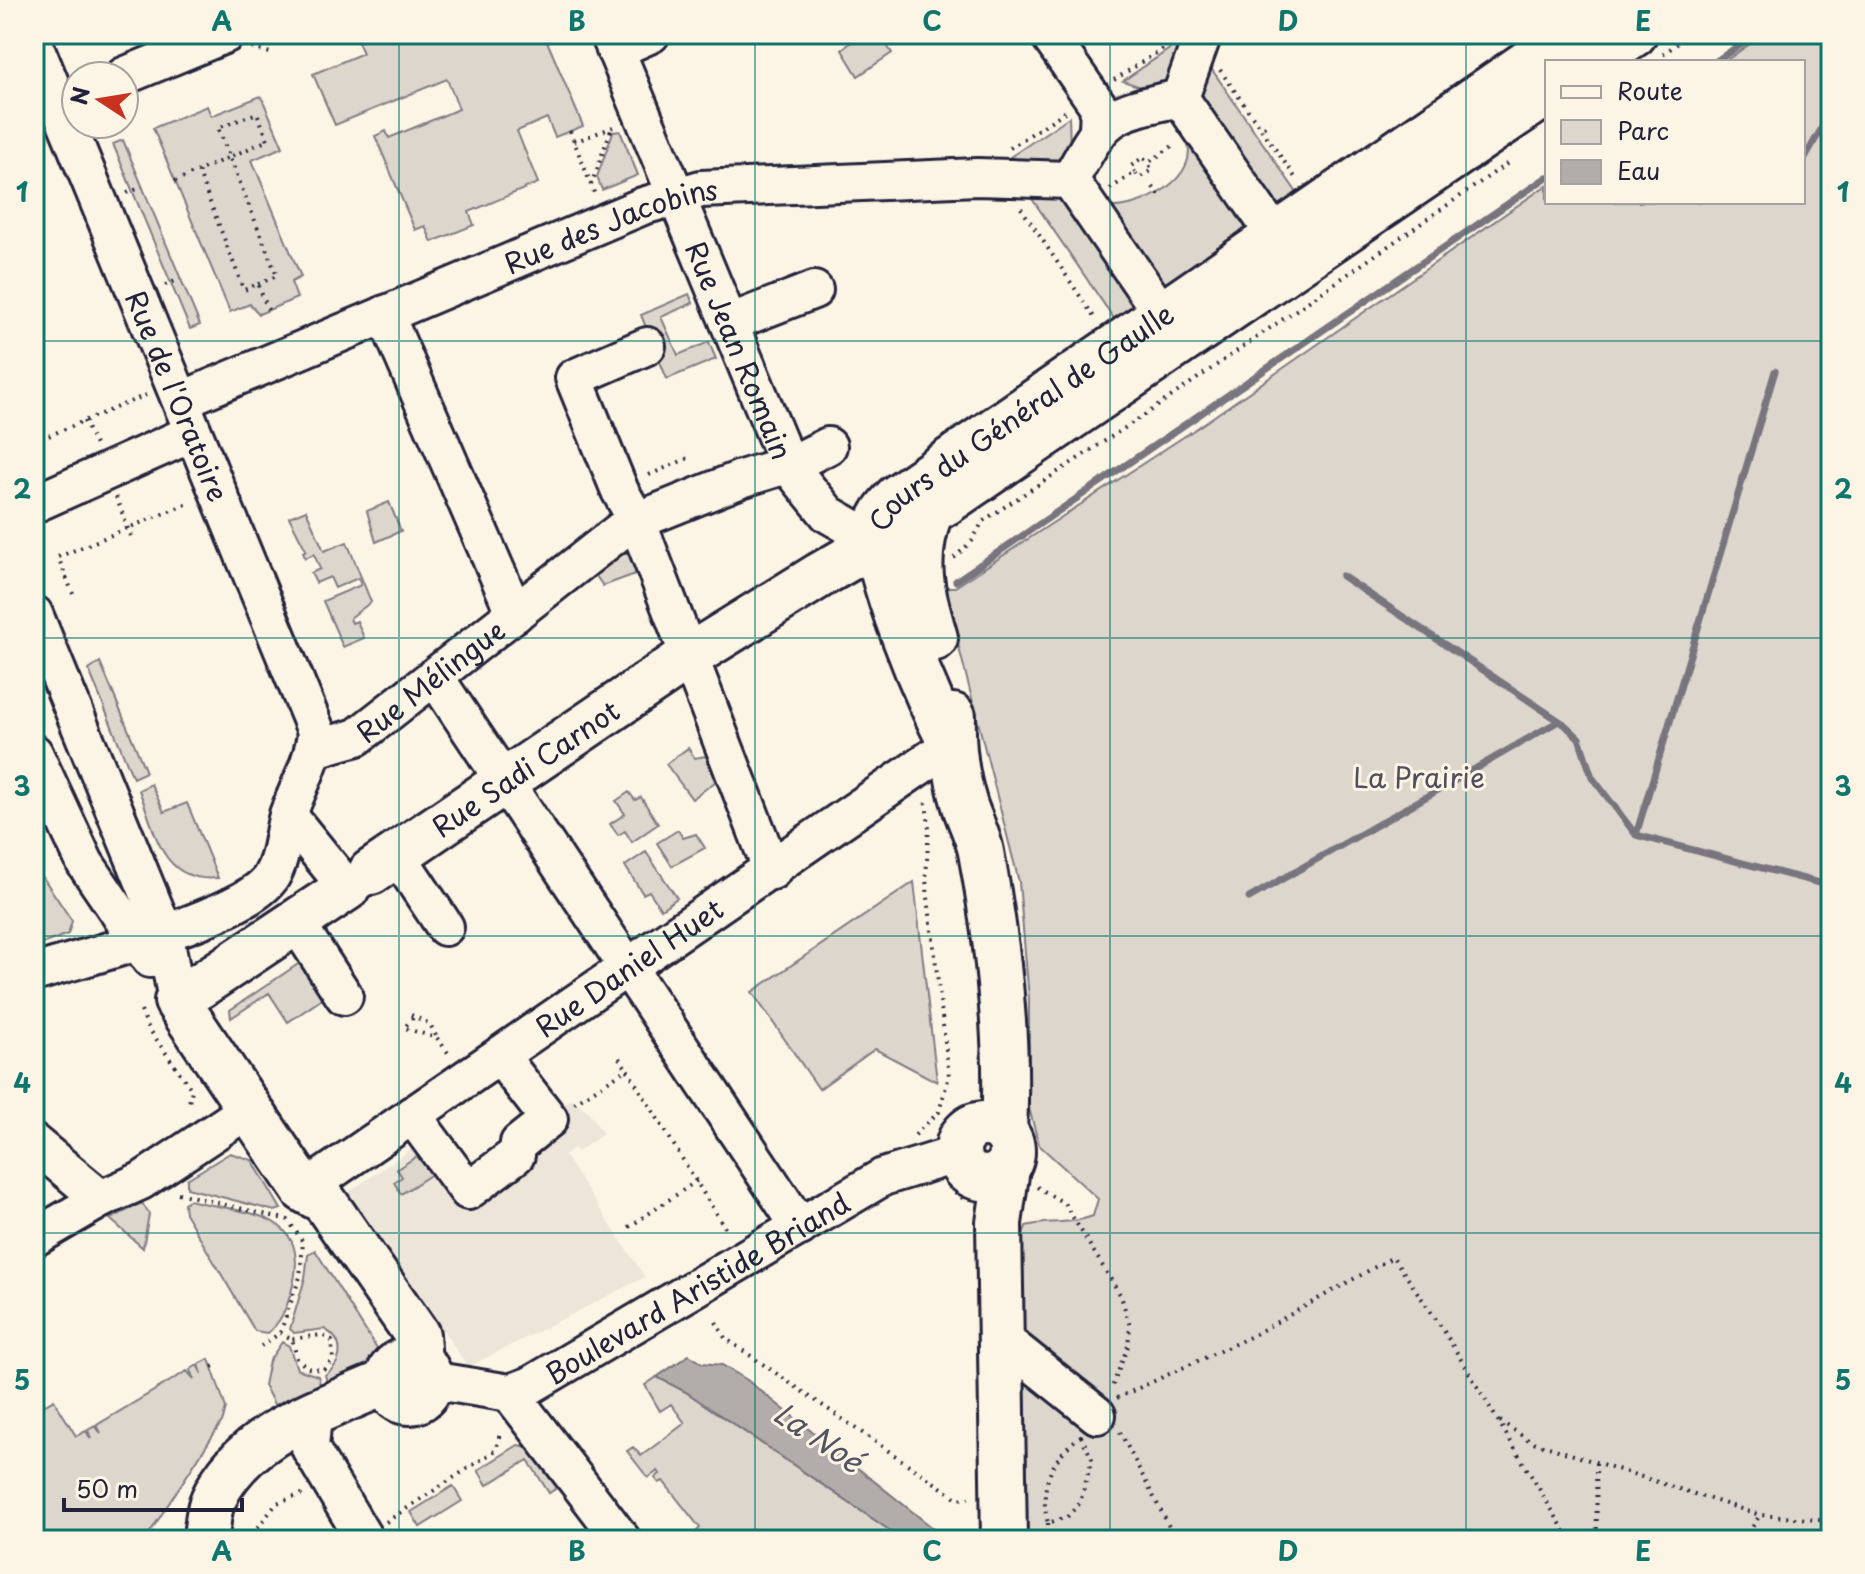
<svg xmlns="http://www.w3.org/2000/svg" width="1865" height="1574" viewBox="0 0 1865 1574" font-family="'Playpen Sans',sans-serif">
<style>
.built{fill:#ece5d8}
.green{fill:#dcd6cc;stroke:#7f7c84;stroke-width:2}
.water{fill:#b2adab;stroke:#78757e;stroke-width:2}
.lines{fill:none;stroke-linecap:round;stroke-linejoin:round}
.stream{stroke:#78757e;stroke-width:7}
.minor-casing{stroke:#22223b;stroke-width:42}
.major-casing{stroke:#22223b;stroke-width:50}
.path{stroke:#22223b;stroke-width:4;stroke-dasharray:2 6;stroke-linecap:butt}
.minor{stroke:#fcf5e5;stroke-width:36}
.major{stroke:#fcf5e5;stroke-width:44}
.grid{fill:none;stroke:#0f766e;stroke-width:2;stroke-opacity:0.55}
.labels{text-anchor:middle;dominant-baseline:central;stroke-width:6;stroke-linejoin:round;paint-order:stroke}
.street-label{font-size:28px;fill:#22223b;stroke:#fcf5e5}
.park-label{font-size:28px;fill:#504f5f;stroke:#fcf5e5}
.water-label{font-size:30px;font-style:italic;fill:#545362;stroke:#fcf5e5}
.neatline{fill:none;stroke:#0f766e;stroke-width:3}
.grid-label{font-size:26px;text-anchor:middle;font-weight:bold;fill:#0f766e}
</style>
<rect width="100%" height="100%" fill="#fcf5e5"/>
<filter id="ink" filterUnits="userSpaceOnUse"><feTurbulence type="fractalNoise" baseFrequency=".0125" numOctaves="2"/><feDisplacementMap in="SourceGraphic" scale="16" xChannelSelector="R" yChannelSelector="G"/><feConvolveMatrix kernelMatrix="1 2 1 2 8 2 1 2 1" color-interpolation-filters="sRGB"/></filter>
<g filter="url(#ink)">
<path class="built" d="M572,1099L588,1111L603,1134L577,1152L574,1148L564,1155L645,1277L468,1367L349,1192L436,1132L467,1171L534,1117L552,1112Z"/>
<path class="green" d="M378,34H544L583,126L555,137L547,118L517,131L538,183L469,212L474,225L432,242L425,226L415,230L375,136L386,131L389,138L459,109L447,79L335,125L313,74L363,53L358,42Z
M860,34H879L892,53L858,76L842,50Z
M1764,34H1831V1540H1022L1018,1251L1026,1226C1050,1220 1070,1225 1093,1216L1098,1199L1039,1145L1029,1108V999L1019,882L946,597L947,587H955L1200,426L1547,185V202H1803V62H1724Z
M1187,37L1173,85L1150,90L1123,81Z
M1206,61L1302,200L1275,218L1193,100Z
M261,96L283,147L252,160L301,277L291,282L297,298L259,314L250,304L230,312L153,128L207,106L211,116Z
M1069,117L1070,147L1064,162L991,170Z
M620,131L638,175L602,190L597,177L613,132Z
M1186,138L1252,233L1164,294L1109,207C1141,209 1203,178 1186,138Z
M123,140L200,325L190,329L113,144Z
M1024,187L1064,189L1146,308L1119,326Z
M689,294L693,303L661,317L678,355L709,342L716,359L667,379L641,315Z
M389,502L401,531L376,542L367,511Z
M306,510L324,551L347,542L371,602L350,618L352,623L357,621L364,638L343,647L323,601L361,585L358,578L335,588L330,577L316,583L311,573L320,569L314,554L305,558L303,552L306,550L289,517Z
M621,552L631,554L638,573L603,586L594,573Z
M100,662L146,772L133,778L89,670Z
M688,748L695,758L706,756L715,782L692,799L666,764Z
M151,784L164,812L187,803L218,878C161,884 156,832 139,790Z
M629,792L635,800L641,797L658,824L632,842L625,831L618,835L610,824L625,814L616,801Z
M678,830L683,838L696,834L705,848L672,866L657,843Z
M646,852L677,898L661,909L649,891L643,894L625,866Z
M34,864L72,921L68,934L34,947Z
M914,882L937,1082L875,1049L819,1089L752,992Z
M310,956L325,997L288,1022L269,993L231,1018L230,1010Z
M230,1153L252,1160L281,1209L275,1211L187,1188V1179Z
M422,1153L435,1172L401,1194L394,1182L402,1177L397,1169Z
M189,1200C244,1214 311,1210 293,1285C289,1302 282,1323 267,1333L255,1331L185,1213L184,1203Z
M142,1203L149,1214L143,1248L110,1219Z
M315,1250L377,1349L372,1367L330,1392L325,1375C344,1362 345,1340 324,1329L294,1333L290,1329L305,1278L308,1255Z
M282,1342L289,1346L297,1369L318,1376L323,1396L277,1410L264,1385L269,1361Z
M209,1359L226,1408L223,1420L145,1540H34V1411L54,1400L76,1436L86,1431L91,1439L88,1430L95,1426L101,1433L97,1425L187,1371L194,1379L190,1370L197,1365L202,1374L199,1364Z
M657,1377L686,1392L904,1540H712L709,1536L704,1540H688L700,1528L663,1481L659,1483L655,1478L660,1474L658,1471L648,1478L627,1451L633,1447L641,1456L685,1423L671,1404L660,1411L645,1385Z
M518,1445L529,1447L560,1486L549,1493L528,1460L487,1485L478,1470Z
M453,1486L462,1501L420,1527L411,1512Z"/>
<path class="water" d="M689,1355L702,1363L722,1365L747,1380L948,1540H904L686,1392L657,1377Z"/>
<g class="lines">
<path class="stream" d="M1715,62L1756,34
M1803,161L1831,112
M1342,576L1564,724L1579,738L1592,777L1636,835L1831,886
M956,581L1547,177
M1636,835L1775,371
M1249,898L1557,722"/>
<g class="minor-casing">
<g id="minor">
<path id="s1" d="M609,34L788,465L828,514L877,542"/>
<path d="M1048,34L1099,107L1098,128"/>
<path id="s2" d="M34,44L316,731C314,760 299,785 289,812C282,833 283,857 271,877C246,917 84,957 34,973"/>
<path d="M615,50L651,34"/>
<path d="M124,76L226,34"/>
<path d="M1180,98L1291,258"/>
<path d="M1180,98L1203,34"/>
<path d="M1070,180L1178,337"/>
<path d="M1070,180C1106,114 1106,114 1180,98"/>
<path d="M385,314L515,614"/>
<path d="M729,323L814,290"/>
<path d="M647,346L574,378L620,491L637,521L772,871"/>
<path id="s3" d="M182,400L643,206L701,189L977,177L1070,180"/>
<path d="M34,504L186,436"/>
<path d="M34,614L164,931L177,1001"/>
<path d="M435,677L800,1227"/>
<path id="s4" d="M315,749L357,737L629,524L741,479L796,462L828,446"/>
<path d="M34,753L85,863L150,959"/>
<path d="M288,815L347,888L367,875"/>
<path d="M397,855L445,927"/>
<path d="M296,922L344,996"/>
<path d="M500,1056L549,1119L519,1143"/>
<path d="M412,1115L468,1191L516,1155"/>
<path d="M34,1143L101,1199"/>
<path id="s5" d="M304,1190L952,744"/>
<path d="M34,1238L101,1199L141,1181L249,1109"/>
<path d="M1001,1338L1097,1415"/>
<path id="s6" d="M430,1380L510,1393L531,1385L883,1177L958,1154"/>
<path d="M510,1393L622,1540"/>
<path d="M313,1415L310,1448L365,1540"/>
</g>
</g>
<g class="major-casing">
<g id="major">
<path d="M1592,62L1634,34"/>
<path d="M930,512C913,562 921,589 935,638"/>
<path d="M953,716C952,746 956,777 965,806C970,821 978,836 981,852C998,943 1009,1039 1004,1131"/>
<path id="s7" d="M952,744C932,712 870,562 877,528C880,515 888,507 897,497L1569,34"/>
<path id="s8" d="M371,872L688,657L820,575L945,503L1547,93"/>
<path d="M347,888L177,1001L304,1190L324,1201L417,1335L419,1362"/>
<circle cx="985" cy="1151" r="27"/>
<circle cx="409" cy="1381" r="21"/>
<path d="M206,1536C208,1525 208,1511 213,1500C243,1432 326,1409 388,1381"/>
<path d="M1004,1540L999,1223L1007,1168"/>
</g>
</g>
<path class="path" d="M252,48L274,54
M1663,54L1691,34
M1220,70L1297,180
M1114,80L1167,46
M1264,127L1271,123
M570,131L595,195
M574,142L613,127
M1010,148L1066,111
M1135,172L1131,166L1143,157L1147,163
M175,181L198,171
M591,185L612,127
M1153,187L1161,198
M1110,189L1135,172L1139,178L1152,170L1148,163L1174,145
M127,193L142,187
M1021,208L1096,320
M258,284L277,276L218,128L257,113L268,140L198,171L244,290L258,284L268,310
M165,285L180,279
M84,421L95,445
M34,442L146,395
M649,475L693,456
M116,497L131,536
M954,558L972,541L983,521L1149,412L1508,163
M73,594L58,557L189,503
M141,1011L149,1029L192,1090L188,1107
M411,1015L430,1024L437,1038
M413,1018L404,1028L437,1038L449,1054
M619,1058L627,1069
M574,1103L627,1069L728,1233
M915,1135L939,1112L949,1076L926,880L929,823L925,799
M949,1187L967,1202
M1037,1187L1064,1203L1121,1296L1130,1326L1128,1346L1111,1390
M178,1193L288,1220L303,1242L300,1277L280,1333L261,1346
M629,1227L698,1180
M716,1322L725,1338L958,1499L969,1498
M280,1333L292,1339L297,1358L307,1368L323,1370L333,1360L332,1341L322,1335L292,1339
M212,1367L218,1364
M1117,1398L1250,1337L1393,1257L1442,1328L1570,1540
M1500,1421L1530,1441L1760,1515
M1120,1432L1176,1540
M1081,1436L1092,1459L1080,1503L1067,1517L1048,1523C1038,1488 1052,1456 1081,1436Z
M1596,1463L1597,1540
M386,1522L496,1450L500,1433
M1048,1523L1049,1540
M248,1540L277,1503L305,1493
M1744,1540L1760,1515L1831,1521"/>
<use href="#minor" class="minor"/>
<use href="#major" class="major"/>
</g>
</g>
<path class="grid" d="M399,34V1540M755,34V1540M1110,34V1540M1466,34V1540M34,341H1831M34,638H1831M34,936H1831M34,1233H1831"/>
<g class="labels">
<g class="street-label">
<text stroke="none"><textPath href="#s3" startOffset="464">Rue des Jacobins</textPath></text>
<text stroke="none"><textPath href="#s1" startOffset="342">Rue Jean Romain</textPath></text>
<text stroke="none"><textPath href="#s2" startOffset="380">Rue de l'Oratoire</textPath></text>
<text stroke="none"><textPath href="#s7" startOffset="414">Cours du Général de Gaulle</textPath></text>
<text stroke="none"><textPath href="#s4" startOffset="136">Rue Mélingue</textPath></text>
<text stroke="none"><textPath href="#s8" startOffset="186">Rue Sadi Carnot</textPath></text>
<text stroke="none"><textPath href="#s5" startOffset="394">Rue Daniel Huet</textPath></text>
<text stroke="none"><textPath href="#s6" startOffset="296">Boulevard Aristide Briand</textPath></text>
</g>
<g class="park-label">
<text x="1419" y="776">La Prairie</text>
</g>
<g class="water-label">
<text transform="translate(819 1436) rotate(34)">La Noé</text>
</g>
</g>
<rect width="1865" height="1574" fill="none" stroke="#fcf5e5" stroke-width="88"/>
<rect x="1545" y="60" width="260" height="144" fill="#fcf5e5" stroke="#a5a1a1" stroke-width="2"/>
<rect x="1561" y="86" width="40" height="12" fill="#fcf5e5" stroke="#a5a1a1" stroke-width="2"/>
<text x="1617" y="100" font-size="24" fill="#22223b">Route</text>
<rect x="1561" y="120" width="40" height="24" fill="#dcd6cc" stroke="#a5a1a1" stroke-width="2"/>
<text x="1617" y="140" font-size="24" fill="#22223b">Parc</text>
<rect x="1561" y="160" width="40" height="24" fill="#b2adab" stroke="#a5a1a1" stroke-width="2"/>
<text x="1617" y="180" font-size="24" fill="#22223b">Eau</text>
<g transform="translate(100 100) rotate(282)"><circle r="38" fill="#fcf5e5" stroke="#a5a1a1" stroke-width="2"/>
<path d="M0-6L14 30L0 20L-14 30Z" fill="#c8321e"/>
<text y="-12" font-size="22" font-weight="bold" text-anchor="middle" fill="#22223b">N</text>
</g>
<path d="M64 1498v12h178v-12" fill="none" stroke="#22223b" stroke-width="4"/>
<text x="76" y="1498" font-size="24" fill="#22223b" stroke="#fcf5e5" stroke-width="6" paint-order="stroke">50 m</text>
<rect x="44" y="44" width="1777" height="1486" class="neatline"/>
<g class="grid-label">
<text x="222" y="31">A</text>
<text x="577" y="31">B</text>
<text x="932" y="31">C</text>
<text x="1288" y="31">D</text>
<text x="1643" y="31">E</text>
<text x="22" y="202">1</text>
<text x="1843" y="202">1</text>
<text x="22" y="499">2</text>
<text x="1843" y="499">2</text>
<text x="22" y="796">3</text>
<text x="1843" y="796">3</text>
<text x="22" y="1093">4</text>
<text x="1843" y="1093">4</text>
<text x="22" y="1390">5</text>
<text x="1843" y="1390">5</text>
<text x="222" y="1561">A</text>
<text x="577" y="1561">B</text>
<text x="932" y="1561">C</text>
<text x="1288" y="1561">D</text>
<text x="1643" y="1561">E</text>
</g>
</svg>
